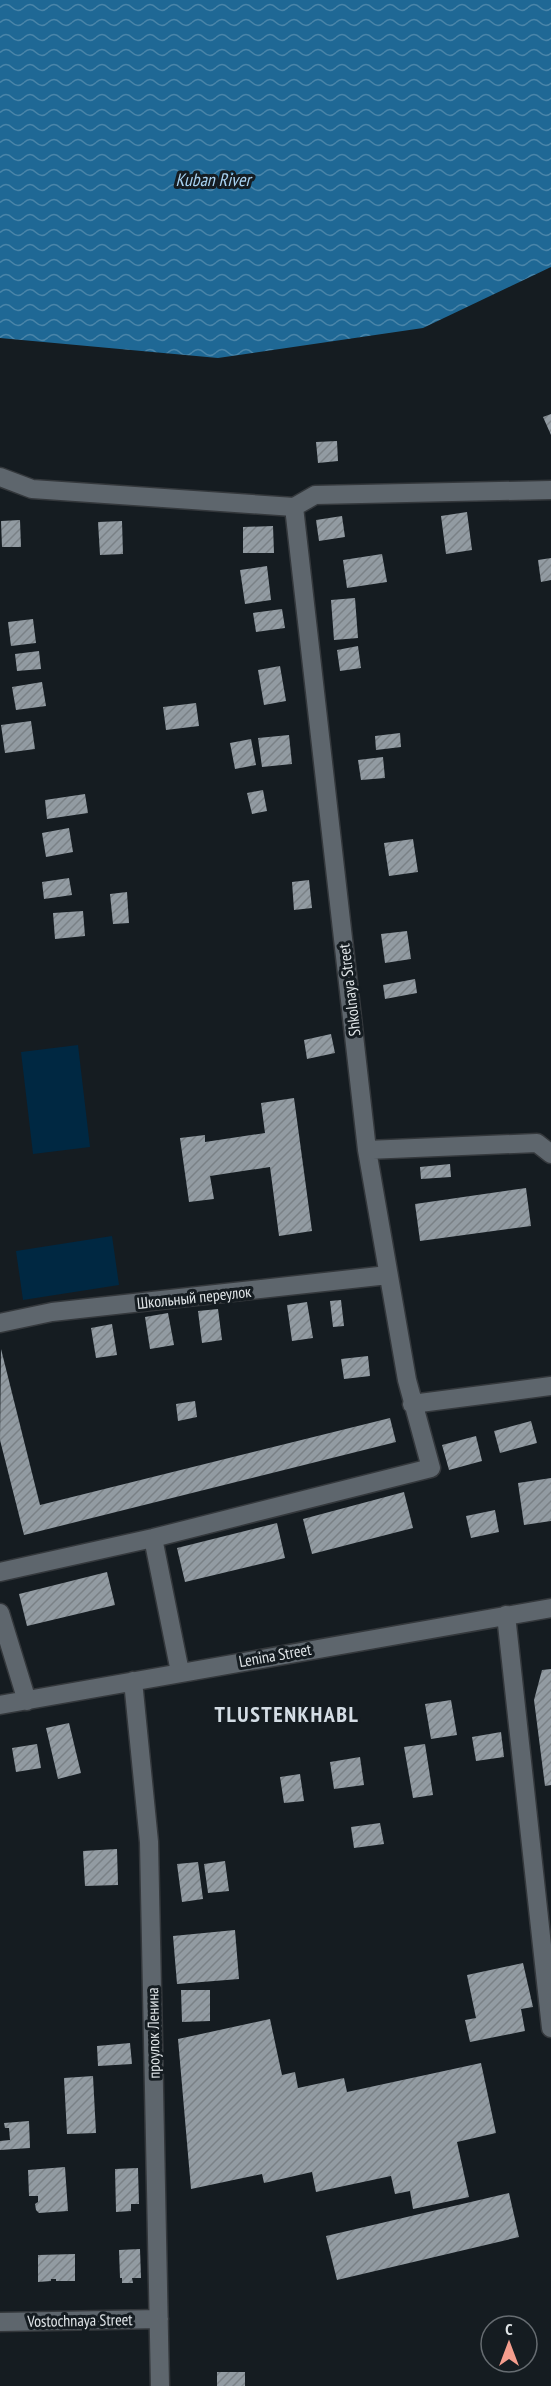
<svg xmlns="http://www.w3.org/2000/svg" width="551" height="2386" viewBox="0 0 551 2386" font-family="'PT Sans Narrow',sans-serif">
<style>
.garden{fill:#002842}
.water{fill:url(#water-waves)}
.building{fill:url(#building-hatch)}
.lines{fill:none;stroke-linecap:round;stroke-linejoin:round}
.minor-casing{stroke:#34383c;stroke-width:21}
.minor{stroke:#5e666d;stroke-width:18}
.labels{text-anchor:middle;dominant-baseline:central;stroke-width:6;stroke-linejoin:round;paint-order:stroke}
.street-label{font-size:16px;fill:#e0e5e8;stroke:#151c21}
.water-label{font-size:18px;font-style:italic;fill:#a7d1f0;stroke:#151c21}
.district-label{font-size:22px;font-weight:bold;letter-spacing:1.5px;fill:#d4dde5;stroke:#151c21}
</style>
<defs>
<pattern id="water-waves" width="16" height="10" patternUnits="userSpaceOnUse" patternTransform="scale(1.5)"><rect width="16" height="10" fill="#1f6895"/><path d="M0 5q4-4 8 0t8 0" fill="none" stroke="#4a85a9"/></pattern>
<pattern id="building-hatch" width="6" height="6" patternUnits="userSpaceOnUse" patternTransform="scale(1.5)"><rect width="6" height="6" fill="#929ba2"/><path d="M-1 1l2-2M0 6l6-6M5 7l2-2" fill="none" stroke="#7a8186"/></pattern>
</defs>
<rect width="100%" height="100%" fill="#151c21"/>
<path class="garden" d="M78,1045L90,1147L33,1154L21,1052Z
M112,1236L119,1285L23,1300L16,1251Z"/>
<path class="water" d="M0,0H551V267L423,328L218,358L0,338Z"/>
<path class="building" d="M551,414V435L543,417Z
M337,441L338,461L318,463L316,442Z
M467,512L472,550L446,554L441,516Z
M342,516L345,537L319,541L316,520Z
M20,520L21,547H2L1,521Z
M122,521L123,554L100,555L98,522Z
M273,526L274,553H243V527Z
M382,554L387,582L347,588L343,560Z
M551,558V580L541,582L538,560Z
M267,566L271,600L245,604L240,570Z
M355,598L358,638L334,640L331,600Z
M282,609L285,628L256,632L253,613Z
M33,619L36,643L11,646L8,622Z
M358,646L361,668L340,671L337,650Z
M39,651L41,669L17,671L15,654Z
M280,666L286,701L264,705L258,670Z
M42,682L46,706L16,710L12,687Z
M196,703L199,726L166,730L163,707Z
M31,721L35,749L5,753L1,725Z
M400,733L401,747L376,750L375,736Z
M289,735L292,764L262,767L258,738Z
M251,739L256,765L235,769L230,743Z
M383,757L385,778L361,780L358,760Z
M263,790L267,811L252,814L247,793Z
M85,794L88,813L47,819L45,800Z
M69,828L73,852L46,857L42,833Z
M413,839L418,872L389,876L384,843Z
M69,878L72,895L44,899L42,882Z
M309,880L312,908L294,910L292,882Z
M127,892L129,923L113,924L110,894Z
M83,911L85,936L55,939L53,913Z
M407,931L411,959L385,963L381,934Z
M415,979L417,993L385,999L383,985Z
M331,1034L335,1053L307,1059L304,1040Z
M294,1098L312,1231L279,1236L270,1167L210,1176L214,1199L189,1202L180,1138L205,1135V1142L265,1133L261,1103Z
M450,1164L451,1177L421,1179L420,1167Z
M526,1188L531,1226L420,1241L415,1204Z
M341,1300L344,1326L333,1327L330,1301Z
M307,1302L313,1338L292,1341L287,1305Z
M218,1309L222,1340L202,1343L198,1311Z
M168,1313L174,1345L150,1349L145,1317Z
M112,1324L117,1355L96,1358L91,1328Z
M1,1349L40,1505L390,1418L396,1442L24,1535L0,1440Z
M368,1356L370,1376L344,1379L341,1359Z
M195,1401L197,1417L178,1421L176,1404Z
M531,1421L537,1443L500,1453L494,1431Z
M476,1436L482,1461L449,1470L442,1445Z
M551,1478V1521L524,1525L518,1483Z
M404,1492L413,1528L312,1554L303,1519Z
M495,1510L499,1532L471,1538L466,1516Z
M277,1523L285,1558L185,1582L177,1548Z
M107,1572L115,1605L27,1626L19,1594Z
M551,1669V1785L545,1786L534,1700L542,1670Z
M451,1700L457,1735L431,1739L425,1704Z
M69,1723L81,1773L58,1779L46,1728Z
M501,1732L504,1757L476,1761L472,1737Z
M37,1744L41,1768L16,1772L12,1748Z
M425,1744L433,1795L413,1798L404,1747Z
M360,1757L364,1785L334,1789L330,1762Z
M300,1774L304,1801L284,1803L280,1777Z
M380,1823L384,1844L354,1848L351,1827Z
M117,1849L118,1885L85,1886L83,1851Z
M225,1861L229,1891L208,1893L204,1864Z
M198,1862L203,1899L182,1902L177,1864Z
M235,1930L239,1979L177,1984L173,1936Z
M523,1963L533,2007L521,2009L525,2031L470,2042L465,2020L476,2018L467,1975Z
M181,1990H210V2021L182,2022Z
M270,2019L282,2075L295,2072L298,2088L344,2078L347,2092L481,2063L496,2133L457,2142L469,2197L413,2209L410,2191L395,2194L391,2176L316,2192L312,2172L264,2183L262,2174L191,2189L178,2039Z
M130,2043L132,2064L98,2066L97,2046Z
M93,2076L96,2133L67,2134L64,2078Z
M29,2121L30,2148L0,2150V2141L10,2140L9,2128H5L4,2123Z
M65,2167L68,2211L39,2213L36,2210L35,2204L38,2202V2196H29L28,2170Z
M138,2168L139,2204H131V2211L116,2212L115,2169Z
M509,2193L519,2237L337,2280L326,2236Z
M140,2249L141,2278H132L133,2283H122V2278H120L119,2250Z
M75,2254V2281H56V2279H51V2281L38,2282V2255Z
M217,2372H245V2386H217Z"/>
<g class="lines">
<g class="minor-casing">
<path id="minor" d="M0,477L32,489L294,507L315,495L551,490
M367,1150L537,1143L551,1154
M0,1323L52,1312L388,1275
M412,1404L551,1386
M153,1538L180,1672
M0,1572L153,1538L431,1468L407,1380L367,1150L294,507
M0,1613L27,1701
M506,1615L551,2028
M133,1681L149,1842L160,2386
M0,1705L551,1608
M0,2322L159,2319"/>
</g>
<use href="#minor" class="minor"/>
</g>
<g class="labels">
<g class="street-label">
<text transform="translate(349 990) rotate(-97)">Shkolnaya Street</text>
<text transform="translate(194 1297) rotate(-6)">Школьный переулок</text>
<text transform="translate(275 1655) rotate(-10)">Lenina Street</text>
<text transform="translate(153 2033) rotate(-91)">проулок Ленина</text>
<text transform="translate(80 2320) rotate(-1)">Vostochnaya Street</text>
</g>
<g class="water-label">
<text x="213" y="179">Kuban River</text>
</g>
<g class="district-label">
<text x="287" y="1714">TLUSTENKHABL</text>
</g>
</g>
<g transform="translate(509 2344)"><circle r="28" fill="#151c21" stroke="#666c71" stroke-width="1.5"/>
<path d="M0-4.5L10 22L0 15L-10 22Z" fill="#f49d8d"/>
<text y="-9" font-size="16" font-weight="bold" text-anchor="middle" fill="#e0e5e8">С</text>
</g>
</svg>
